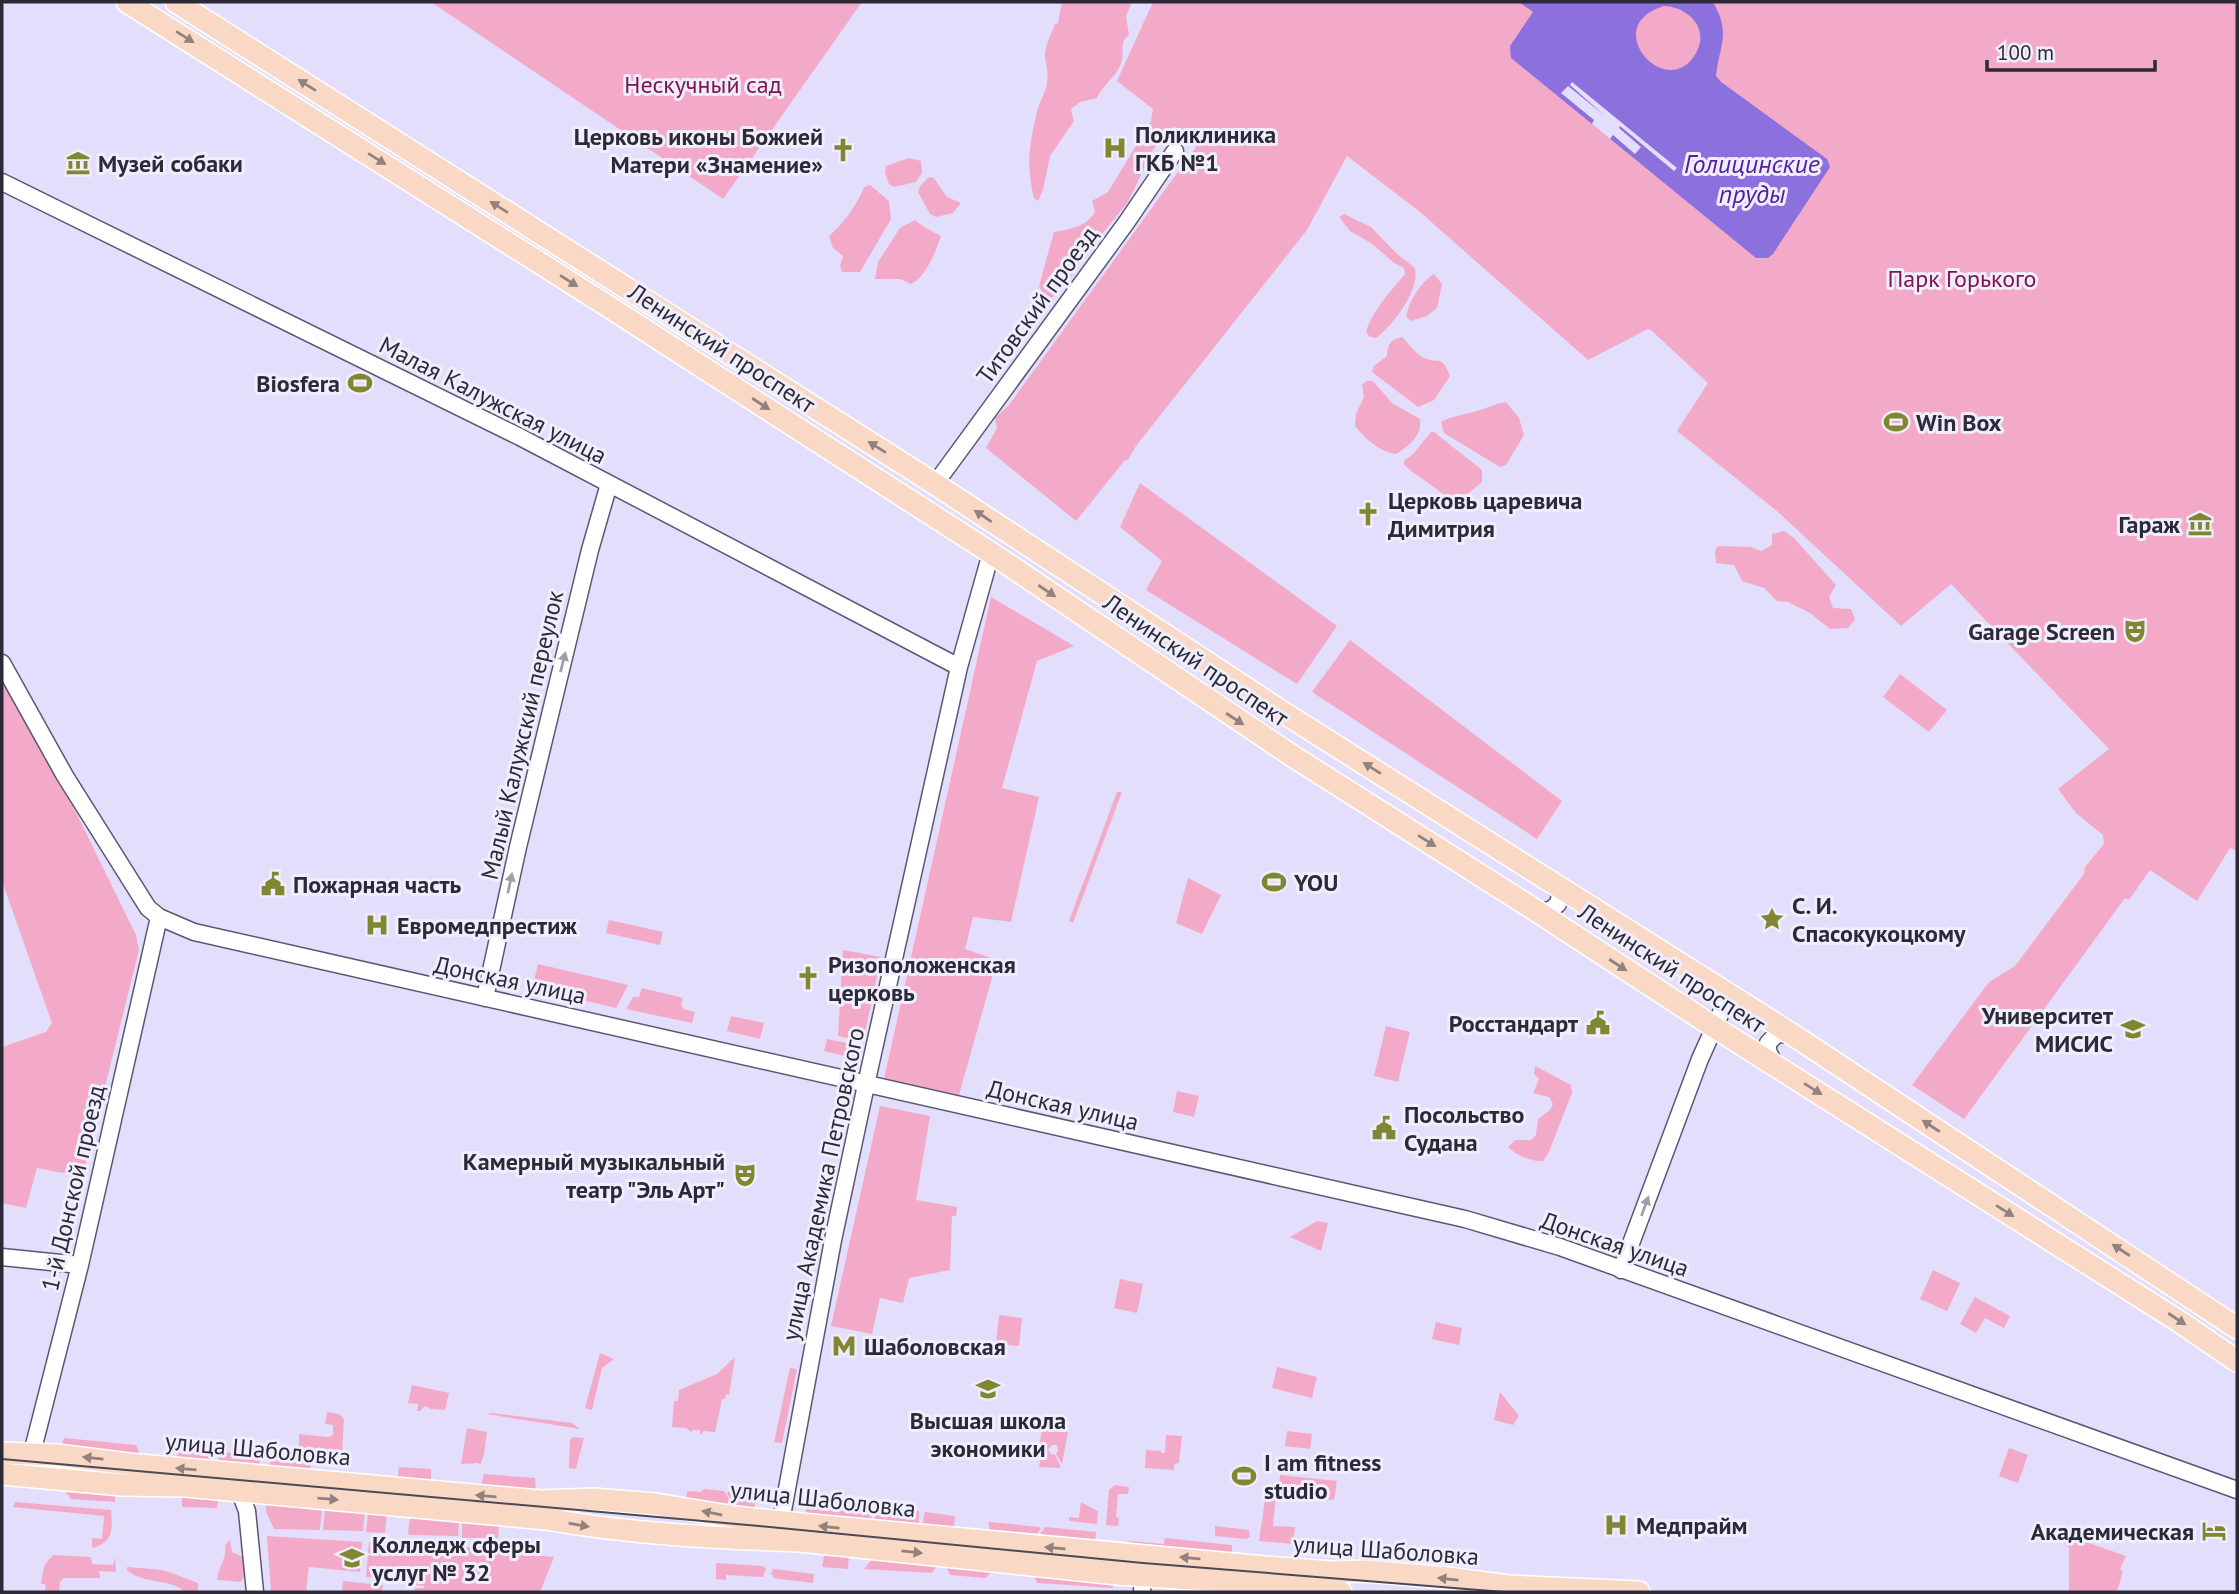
<svg xmlns="http://www.w3.org/2000/svg" width="2239" height="1594" viewBox="0 0 2239 1594" font-family="'PT Sans',sans-serif">
<style>
.green{fill:#f3aac8}
.water{fill:#8c70de;fill-rule:evenodd}
.pier{fill:#e3defc}
.lines{fill:none;stroke-linecap:round;stroke-linejoin:round}
.minor-casing{stroke:#5c5675;stroke-width:19}
.major-casing{stroke:#fff;stroke-width:24}
.minor{stroke:#fff;stroke-width:16}
.major{stroke:#f9d9c5;stroke-width:21}
.tram{stroke:#4b4958;stroke-width:2}
.oneway{fill:#92827e}
.oneway2{fill:#a09fa5}
.labels{text-anchor:middle;dominant-baseline:central;stroke-width:6;stroke-linejoin:round;paint-order:stroke}
.park-label{font-size:24px;fill:#831452;stroke:#f0eefc}
.poi-label{font-size:24px;font-weight:bold;fill:#2c2a37;stroke:#f0eefc;text-anchor:start}
.street-label{font-size:24px;fill:#2c2a37;stroke:#f0eefc}
.water-label{font-size:26px;font-style:italic;fill:#511ea3;stroke:#f0eefc}
</style>
<rect width="100%" height="100%" fill="#e3defc"/>
<path class="green" d="M431,2H862L723,199Z
M1062,2H1132L1126,16L1129,35C1119,43 1124,49 1122,60C1119,75 1103,84 1097,98L1080,102L1071,109L1074,121L1050,156L1043,190L1038,201L1034,198C1026,163 1029,147 1037,112C1039,102 1046,93 1047,82C1049,71 1045,63 1045,55C1045,45 1052,33 1055,24L1058,23Z
M1153,2H2237V851L2230,848L2197,901L2150,870L2129,900L2125,898L1964,1119L1912,1085L1989,982L2015,966L2084,874L2085,867L2104,844L2103,835L2076,813L2058,789L2109,749L1951,584L1901,626L1778,512L1677,431L1708,383L1652,331L1648,329L1588,360L1420,212L1347,156L1307,230L1136,446L1128,460H1125L1076,521L986,448L997,428L995,418L1009,405L1196,147L1174,126L1153,150L1128,202L1081,260L1069,281L1052,298L1044,297L1039,286L1054,232C1070,229 1086,227 1095,212L1092,201L1108,192L1151,121L1153,109L1117,81Z
M909,158L921,161L922,173L916,182L894,187L889,184L885,172L886,166Z
M929,177L934,178L947,197L961,203L953,213L936,217L930,214L918,192L920,186Z
M870,185L889,201L891,219L860,272H842L840,266L843,256L833,248L829,236C844,223 857,205 864,187Z
M1344,214L1371,227L1396,253L1415,268C1420,291 1393,325 1376,338L1370,337L1366,332C1372,311 1391,291 1405,274L1404,268L1394,263L1371,243L1350,231L1339,217Z
M915,220L924,227L941,236C936,251 926,277 911,284L900,279H875L878,262L900,228Z
M1434,274L1442,284L1437,308L1427,316L1411,321L1406,317C1409,301 1420,283 1434,274Z
M1402,337C1408,343 1416,354 1424,358C1439,365 1441,353 1450,376L1434,400L1418,407L1372,372L1374,366L1387,356C1388,344 1390,340 1402,337Z
M1366,381H1373L1392,403L1420,419C1422,436 1410,445 1396,454C1380,452 1364,438 1355,426L1356,414L1364,397L1362,385Z
M1506,402L1519,418L1524,435L1506,465L1500,467L1444,433L1441,422C1452,416 1462,415 1474,412C1485,409 1494,404 1506,402Z
M1431,432H1434L1482,470V482C1456,504 1457,505 1431,485C1421,477 1414,474 1404,465V461L1413,454Z
M1140,483L1337,626L1297,684L1146,590L1162,561L1120,527Z
M1784,531L1794,538L1836,585L1829,597L1833,608L1851,609L1855,619L1848,628L1830,629L1810,613L1788,602L1777,601L1764,588L1742,581L1734,565L1716,563L1715,551L1718,546L1751,547L1761,551L1772,545V534Z
M991,597L1074,646L1037,661L1002,788L1039,797L1011,922L973,917L965,949L997,960L959,1095L884,1079Z
M1350,640L1562,801L1537,839L1312,692Z
M1900,674L1947,710L1929,732L1883,697Z
M2,677L63,786L136,935L139,950L86,1163C71,1179 57,1171 37,1168L26,1208L2,1203V1047L46,1032L52,1023L2,881Z
M1117,792H1122L1073,923L1069,921Z
M1188,878L1221,895L1202,934L1176,923Z
M609,920L663,932L660,945L606,933Z
M843,950L881,957L863,1042L838,1036Z
M538,964L628,985L616,1008L535,989L533,985Z
M642,988L683,998L681,1005L684,1009L695,1012L692,1023L626,1009L633,997H639Z
M731,1016L764,1023L760,1039L727,1031Z
M1386,1026L1410,1032L1398,1082L1374,1076Z
M827,1039L861,1046L858,1059L824,1051Z
M1535,1066L1571,1085L1572,1093L1548,1154L1543,1161C1530,1161 1517,1156 1508,1147L1516,1140H1531L1536,1135L1538,1119L1550,1110L1553,1104L1549,1097L1533,1093L1539,1079L1534,1074Z
M1177,1091L1199,1096L1194,1117L1173,1112Z
M880,1106L930,1116L916,1200L957,1207L956,1216H952L950,1270L909,1278L903,1303L880,1298L872,1334L831,1326Z
M1317,1221L1328,1223L1321,1251L1290,1237Z
M1933,1270L1960,1283L1947,1311L1920,1299Z
M1120,1279L1143,1284L1137,1313L1114,1308Z
M1975,1297L2010,1316L2004,1328L1985,1318L1976,1333L1960,1324Z
M999,1315L1022,1318L1019,1346L996,1344Z
M1436,1322L1462,1328L1459,1345L1432,1339Z
M600,1353L614,1359L602,1368L592,1410L585,1408Z
M735,1357L729,1395L726,1394L725,1399H722L715,1432L703,1431L702,1435L700,1434V1430H693L692,1432L685,1428L672,1427L674,1401H678L679,1390L717,1374Z
M1277,1367L1317,1377L1312,1398L1272,1388Z
M790,1368L797,1369L782,1443L774,1442Z
M412,1385L449,1393L445,1410L431,1409L425,1406L420,1411H417L418,1404L408,1403Z
M1500,1392L1519,1416L1513,1425L1494,1420Z
M327,1412L339,1414L344,1419L342,1453L299,1451V1434L328,1437L333,1435V1425L325,1424Z
M492,1413L572,1423L580,1429L487,1414Z
M467,1428L487,1432L484,1455L480,1465L478,1463L461,1464Z
M1042,1429L1068,1432L1062,1464L1056,1454L1058,1451L1057,1445H1052L1048,1449L1051,1454L1055,1455L1061,1467L1059,1468L1039,1467L1042,1453L1038,1452Z
M1287,1431L1312,1434L1310,1449L1285,1446Z
M1166,1435L1182,1436L1179,1463L1174,1464V1470L1145,1468L1146,1450L1161,1451V1453H1165Z
M573,1437L584,1438L576,1469L569,1468L570,1440Z
M64,1438L136,1445L143,1462L61,1449Z
M178,1448L214,1451L215,1461L177,1458Z
M2009,1448L2028,1455L2018,1483L1999,1476Z
M220,1452L260,1455L259,1472L218,1462Z
M271,1456L310,1460L311,1470L268,1473Z
M399,1467L431,1469V1481L397,1480Z
M484,1474L535,1478L536,1490L481,1486Z
M1280,1475L1337,1481L1334,1500L1278,1494Z
M58,1482L115,1493V1502L71,1499Z
M1115,1485L1129,1487L1128,1494H1118L1116,1517L1119,1518L1118,1526L1106,1525L1109,1490Z
M704,1489L724,1491L734,1507L686,1505L687,1491L701,1492Z
M729,1491L755,1494V1510L737,1508L727,1494Z
M1266,1493L1276,1495L1273,1526L1295,1527L1293,1544L1259,1541Z
M182,1495L218,1499L217,1508L182,1507Z
M810,1498L869,1505L872,1520L805,1521L807,1500Z
M15,1502L111,1510C113,1529 113,1543 92,1548V1538L102,1539L104,1516L13,1507Z
M1081,1502L1098,1511L1097,1524L1069,1521V1517L1079,1518Z
M266,1504L322,1509L320,1530L274,1529L266,1512Z
M877,1506L919,1511V1526L874,1521Z
M325,1508L365,1512L363,1531L323,1530Z
M368,1512L387,1514L385,1533L366,1532Z
M925,1512L955,1516L954,1528L922,1526Z
M410,1516L459,1522L458,1536L410,1535L408,1534Z
M462,1521L499,1525L498,1538H462Z
M990,1522L1039,1527L1041,1529L1034,1538L991,1533L988,1523Z
M1215,1526L1249,1530L1250,1537L1246,1539L1215,1536Z
M1045,1527L1096,1532L1095,1542L1037,1538Z
M2066,1535L2126,1556L2120,1569L2123,1571L2117,1592L2069,1591V1548L2062,1541Z
M267,1536L362,1542L360,1572L309,1567L306,1592H271Z
M1165,1538L1232,1545V1560L1128,1549L1129,1541L1164,1544Z
M230,1540L232,1552L243,1557L245,1575L241,1582L217,1580C218,1567 227,1559 225,1546Z
M369,1542L508,1549L513,1553L554,1557L540,1592H414L415,1588H424L425,1586L414,1585V1580L366,1577Z
M825,1551L849,1554L848,1569L822,1567Z
M53,1555L91,1557L92,1564L113,1565L115,1557L116,1572L99,1571L100,1578H64L60,1582L59,1592H46L45,1584H41L44,1566Z
M873,1558L938,1565L932,1573L864,1569Z
M716,1563L762,1566L766,1568L763,1577L726,1575V1580L716,1579Z
M127,1567L163,1570L198,1583V1592H184C173,1578 143,1585 127,1570Z
M946,1567L992,1571L986,1578L950,1575Z
M773,1569L814,1574L813,1583L773,1578V1575H771Z
M1032,1571L1113,1578V1588L1037,1583Z
M343,1581L383,1585L382,1592H342Z"/>
<path class="water" d="M1519,2H1712L1714,4C1731,33 1719,47 1716,76L1721,82L1827,159L1830,167L1773,254L1768,258H1756L1511,58L1510,46L1533,12ZM1664,6C1688,7 1710,28 1696,53C1668,104 1597,26 1664,6Z"/>
<path class="pier" d="M1572,82L1677,168L1674,171L1620,126L1619,128L1641,147L1635,154L1613,135L1610,139L1592,124L1594,120L1561,93L1568,86L1604,115L1570,85Z"/>
<g class="lines">
<g class="minor-casing">
<path id="minor" d="M2,182L520,437L959,667
M935,484L1126,223L1175,151
M2,663L65,776L148,908L159,917L194,932L1465,1219L1560,1247L2237,1490
M1535,910L1549,911L1558,904L1560,895L1554,883
M485,998L518,847L590,550L609,484
M1775,1065L1768,1051V1043L1777,1034L1793,1035
M2,1257L80,1265
M1621,1270L1700,1059L1729,995
M34,1469V1445L80,1265L159,917
M236,1482L247,1511L255,1592
M779,1532L833,1240L869,1071L959,667L991,553
M1142,1592L1143,1564"/>
</g>
<g class="major-casing">
<path id="major" d="M127,2L603,303L991,553L1294,757L1532,908L1714,1027L2180,1322L2237,1361
M176,2L935,484L1284,713L1793,1035L2237,1328
M2,1453L57,1455L129,1464L541,1501L593,1499L655,1504L735,1517L801,1524L1265,1567L1331,1572L1366,1571L1448,1578L1509,1586L1639,1592
M2,1474L121,1485L185,1486L546,1519C630,1534 715,1538 800,1541L1117,1574L1253,1583L1341,1592"/>
</g>
<use href="#minor" class="minor"/>
<use href="#major" class="major"/>
<path class="tram" d="M2,1459L759,1526L1143,1563L1504,1592"/>
</g>
<defs><path id="oneway-solid" d="M-6-.8H1V-3.2L6.5 0L1 3.2V.8H-6Z" transform="scale(1.75)"/></defs>
<g class="oneway">
<use href="#oneway-solid" transform="translate(185 37) rotate(32)"/>
<use href="#oneway-solid" transform="translate(307 85) rotate(-148)"/>
<use href="#oneway-solid" transform="translate(377 159) rotate(32)"/>
<use href="#oneway-solid" transform="translate(499 207) rotate(-148)"/>
<use href="#oneway-solid" transform="translate(569 281) rotate(32)"/>
<use href="#oneway-solid" transform="translate(761 404) rotate(33)"/>
<use href="#oneway-solid" transform="translate(877 447) rotate(-148)"/>
<use href="#oneway-solid" transform="translate(983 516) rotate(-146)"/>
<use href="#oneway-solid" transform="translate(1047 591) rotate(34)"/>
<use href="#oneway-solid" transform="translate(1235 719) rotate(33)"/>
<use href="#oneway-solid" transform="translate(1372 768) rotate(-148)"/>
<use href="#oneway-solid" transform="translate(1427 841) rotate(32)"/>
<use href="#oneway-solid" transform="translate(1618 965) rotate(33)"/>
<use href="#oneway-solid" transform="translate(1813 1089) rotate(32)"/>
<use href="#oneway-solid" transform="translate(1931 1126) rotate(-147)"/>
<use href="#oneway-solid" transform="translate(2005 1211) rotate(32)"/>
<use href="#oneway-solid" transform="translate(2121 1250) rotate(-147)"/>
<use href="#oneway-solid" transform="translate(2177 1319) rotate(33)"/>
<use href="#oneway-solid" transform="translate(93 1458) rotate(-174)"/>
<use href="#oneway-solid" transform="translate(186 1469) rotate(-175)"/>
<use href="#oneway-solid" transform="translate(486 1496) rotate(-175)"/>
<use href="#oneway-solid" transform="translate(328 1499) rotate(5)"/>
<use href="#oneway-solid" transform="translate(712 1513) rotate(-168)"/>
<use href="#oneway-solid" transform="translate(579 1525) rotate(10)"/>
<use href="#oneway-solid" transform="translate(829 1527) rotate(-174)"/>
<use href="#oneway-solid" transform="translate(1055 1548) rotate(-175)"/>
<use href="#oneway-solid" transform="translate(912 1552) rotate(6)"/>
<use href="#oneway-solid" transform="translate(1190 1558) rotate(-175)"/>
<use href="#oneway-solid" transform="translate(1448 1579) rotate(-174)"/>
</g>
<g class="oneway2">
<use href="#oneway-solid" transform="translate(563 662) rotate(-76)"/>
<use href="#oneway-solid" transform="translate(510 883) rotate(-78)"/>
<use href="#oneway-solid" transform="translate(1645 1206) rotate(-70)"/>
</g>
<defs>
<g id="hospital-bare" transform="scale(1.89)"><path d="M-5-5h3v3.5h4V-5h3V5h-3V1.5h-4V5h-3Z" fill="#808631" stroke="#f0eefc" stroke-width="2.5" paint-order="stroke"/></g>
<g id="church-bare" transform="scale(1.89)"><path d="M-1.2-6h2.4v3.5h3.3v2.4h-3.3V6h-2.4V-.1h-3.3v-2.4h3.3Z" fill="#808631" stroke="#f0eefc" stroke-width="2.5" paint-order="stroke"/></g>
<g id="museum-bare" transform="scale(1.89)"><path d="M0-6L6-3V-2H-6V-3ZM-5-1h2V3h-2ZM-1-1h2V3h-2ZM3-1h2V3H3ZM-6 4H6V6H-6Z" fill="#808631" stroke="#f0eefc" stroke-width="2.5" paint-order="stroke"/></g>
<g id="stadium-bare" transform="scale(1.89)"><path d="M0-5a6.5 5 0 1 0 0 10a6.5 5 0 1 0 0-10ZM-3.5-1.8h7v3.6h-7Z" fill="#808631" stroke="#f0eefc" stroke-width="2.5" paint-order="stroke"/></g>
<g id="theatre-bare" transform="scale(1.89)"><path d="M-5-5.5Q0-4 5-5.5V0Q5 5 0 6Q-5 5-5 0ZM-3.3-2.5H-1v1.5H-3.3ZM1-2.5H3.3v1.5H1ZM-2.8 1Q0 5.5 2.8 1Z" fill="#808631" stroke="#f0eefc" stroke-width="2.5" paint-order="stroke"/></g>
<g id="civic-bare" transform="scale(1.89)"><path d="M-.6-6.5H3V-4.5H.6V-3L4-1V1h2V6H-6V1h2V-1L-.6-3ZM-1.2 2.5V6h2.4V2.5Z" fill="#808631" stroke="#f0eefc" stroke-width="2.5" paint-order="stroke"/></g>
<g id="sight-bare" transform="scale(1.89)"><path d="M0-6L1.8-2.2L6-1.7L2.9 1.2L3.7 5.4L0 3.3L-3.7 5.4L-2.9 1.2L-6-1.7L-1.8-2.2Z" fill="#808631" stroke="#f0eefc" stroke-width="2.5" paint-order="stroke"/></g>
<g id="university-bare" transform="scale(1.89)"><path d="M0-5L7-2L0 1L-7-2ZM-4 1L0 2.5L4 1V4Q0 6-4 4Z" fill="#808631" stroke="#f0eefc" stroke-width="2.5" paint-order="stroke"/></g>
<g id="metro-bare" transform="scale(1.89)"><path d="M-5.5 5V-5H-3L0 0L3-5H5.5V5H3V-.5L0 4L-3-.5V5Z" fill="#808631" stroke="#f0eefc" stroke-width="2.5" paint-order="stroke"/></g>
<g id="hotel-bare" transform="scale(1.89)"><path d="M-6-4.5h1.5V1H6V5H4.5V3h-9V5H-6ZM-4 0a1.8 1.8 0 1 1 3.6 0ZM.5 0V-2.5h3Q6-2.5 6 0Z" fill="#808631" stroke="#f0eefc" stroke-width="2.5" paint-order="stroke"/></g>
</defs>
<g fill-rule="evenodd">
<use href="#hospital-bare" x="1115" y="148"/>
<use href="#church-bare" x="843" y="150"/>
<use href="#museum-bare" x="78" y="163"/>
<use href="#stadium-bare" x="360" y="383"/>
<use href="#stadium-bare" x="1896" y="422"/>
<use href="#church-bare" x="1368" y="514"/>
<use href="#museum-bare" x="2200" y="524"/>
<use href="#theatre-bare" x="2135" y="631"/>
<use href="#stadium-bare" x="1274" y="882"/>
<use href="#civic-bare" x="273" y="884"/>
<use href="#sight-bare" x="1772" y="919"/>
<use href="#hospital-bare" x="377" y="925"/>
<use href="#church-bare" x="808" y="978"/>
<use href="#civic-bare" x="1598" y="1023"/>
<use href="#university-bare" x="2133" y="1029"/>
<use href="#civic-bare" x="1384" y="1128"/>
<use href="#theatre-bare" x="745" y="1175"/>
<use href="#metro-bare" x="844" y="1346"/>
<use href="#university-bare" x="988" y="1389"/>
<use href="#stadium-bare" x="1244" y="1476"/>
<use href="#hospital-bare" x="1616" y="1525"/>
<use href="#hotel-bare" x="2214" y="1531"/>
<use href="#university-bare" x="352" y="1558"/>
</g>
<g class="labels">
<g class="park-label">
<text x="703" y="84">Нескучный сад</text>
<text x="1962" y="278">Парк Горького</text>
</g>
<g class="poi-label">
<text x="1135" y="134">Поликлиника<tspan x="1135" dy="28">ГКБ №1</tspan></text>
<text x="823" y="136" text-anchor="end">Церковь иконы Божией<tspan x="823" dy="28">Матери «Знамение»</tspan></text>
<text x="98" y="163">Музей собаки</text>
<text x="340" y="383" text-anchor="end">Biosfera</text>
<text x="1916" y="422">Win Box</text>
<text x="1388" y="500">Церковь царевича<tspan x="1388" dy="28">Димитрия</tspan></text>
<text x="2180" y="524" text-anchor="end">Гараж</text>
<text x="2115" y="631" text-anchor="end">Garage Screen</text>
<text x="1294" y="882">YOU</text>
<text x="293" y="884">Пожарная часть</text>
<text x="1792" y="905">С. И.<tspan x="1792" dy="28">Спасокукоцкому</tspan></text>
<text x="397" y="925">Евромедпрестиж</text>
<text x="828" y="964">Ризоположенская<tspan x="828" dy="28">церковь</tspan></text>
<text x="2113" y="1015" text-anchor="end">Университет<tspan x="2113" dy="28">МИСИС</tspan></text>
<text x="1578" y="1023" text-anchor="end">Росстандарт</text>
<text x="1404" y="1114">Посольство<tspan x="1404" dy="28">Судана</tspan></text>
<text x="725" y="1161" text-anchor="end">Камерный музыкальный<tspan x="725" dy="28">театр "Эль Арт"</tspan></text>
<text x="864" y="1346">Шаболовская</text>
<text x="988" y="1420" text-anchor="middle">Высшая школа<tspan x="988" dy="28">экономики</tspan></text>
<text x="1264" y="1462">I am fitness<tspan x="1264" dy="28">studio</tspan></text>
<text x="1636" y="1525">Медпрайм</text>
<text x="2194" y="1531" text-anchor="end">Академическая</text>
<text x="372" y="1544">Колледж сферы<tspan x="372" dy="28">услуг № 32</tspan></text>
</g>
<g class="street-label">
<text transform="translate(1037 305) rotate(-54)">Титовский проезд</text>
<text transform="translate(722 348) rotate(33)">Ленинский проспект</text>
<text transform="translate(493 400) rotate(27)">Малая Калужская улица</text>
<text transform="translate(1196 660) rotate(34)">Ленинский проспект</text>
<text transform="translate(522 735) rotate(-77)">Малый Калужский переулок</text>
<text transform="translate(1672 968) rotate(33)">Ленинский проспект</text>
<text transform="translate(510 980) rotate(12)">Донская улица</text>
<text transform="translate(1063 1105) rotate(13)">Донская улица</text>
<text transform="translate(823 1184) rotate(-78)">улица Академика Петровского</text>
<text transform="translate(73 1188) rotate(-77)">1-й Донской проезд</text>
<text transform="translate(1615 1244) rotate(19)">Донская улица</text>
<text transform="translate(258 1449) rotate(5)">улица Шаболовка</text>
<text transform="translate(823 1499) rotate(6)">улица Шаболовка</text>
<text transform="translate(1386 1550) rotate(4)">улица Шаболовка</text>
</g>
<g class="water-label">
<text x="1752" y="163">Голицинские<tspan x="1752" dy="30">пруды</tspan></text>
</g>
</g>
<rect width="2239" height="1594" fill="none" stroke="#2c2a37" stroke-width="7"/>
<path d="M1987 60v10h168v-10" fill="none" stroke="#2c2a37" stroke-width="3.5"/>
<text x="1997" y="60" font-size="21" fill="#2c2a37" stroke="#f0eefc" stroke-width="5" paint-order="stroke">100 m</text>
</svg>
